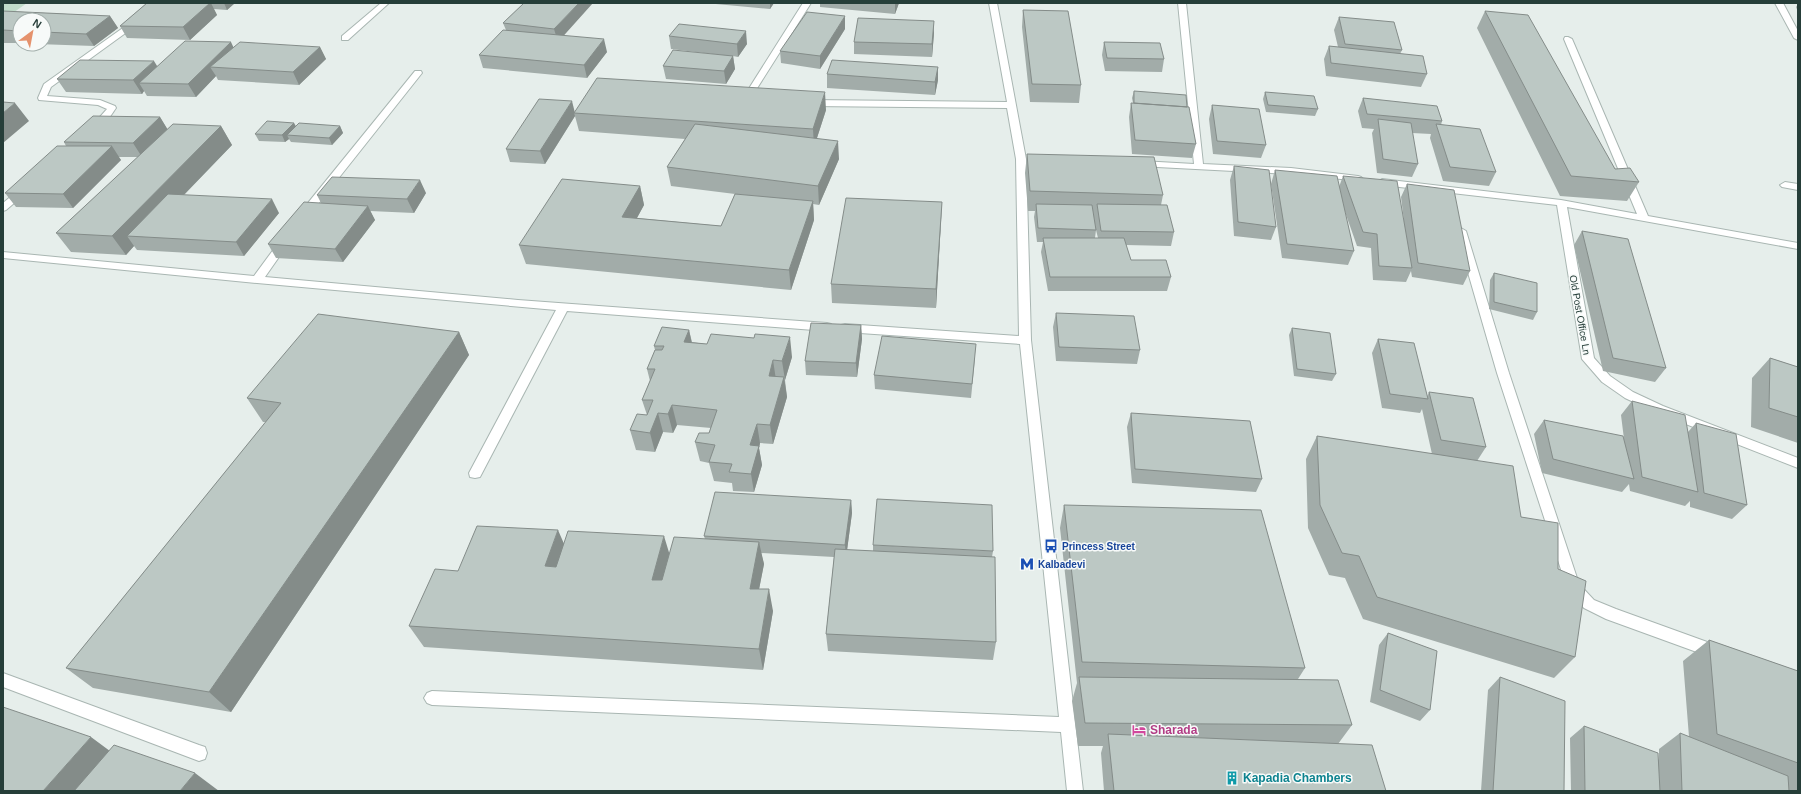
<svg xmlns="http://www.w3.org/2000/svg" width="1801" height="794" viewBox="0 0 1801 794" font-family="Helvetica,sans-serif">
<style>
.green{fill:#c1dcca}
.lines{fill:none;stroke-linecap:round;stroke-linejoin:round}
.minor-casing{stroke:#a9b6b2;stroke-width:2}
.minor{fill:#fff;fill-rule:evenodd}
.wall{fill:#a2aca9;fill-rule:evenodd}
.shaded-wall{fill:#848c89}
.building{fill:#bcc8c4;stroke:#848c89}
.labels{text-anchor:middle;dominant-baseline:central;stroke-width:3;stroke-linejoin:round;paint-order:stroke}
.street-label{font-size:10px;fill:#263e39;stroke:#f7faf9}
.transit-label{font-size:10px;font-weight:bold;fill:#164399;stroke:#f7faf9;text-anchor:start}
.near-hotel-label{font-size:12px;font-weight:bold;fill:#b23c85;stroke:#f7faf9;text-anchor:start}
.near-culture-label{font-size:12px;font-weight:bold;fill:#0d838f;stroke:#f7faf9;text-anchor:start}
</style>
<rect width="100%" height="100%" fill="#e6eeeb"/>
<path class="green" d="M3,3H27L3,20Z"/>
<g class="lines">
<g class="minor-casing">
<path id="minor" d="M158,3H167L51,87L47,96L100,100L115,106L116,108C111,115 104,127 95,130L91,127L107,109L98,105L39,100L38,98L44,84Z
M381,3H389L348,40H342V36Z
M803,3H811L749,101L745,104L742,103L741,101Z
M989,3H997L1026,159L1031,340L1083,791H1067L1061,732L432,705L427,703L424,698L427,693L432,691L1059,717L1020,344L845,332L841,331L839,328L841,325L845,324L1019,336L1016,159L1007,108L810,106L806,103L810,100L1007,102Z
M1178,3H1186L1203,164L1291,168L1358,176L1361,177L1363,179L1361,181L1291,174L1138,166L1136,164L1141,161L1194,164Z
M1775,3H1783L1798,31V40L1794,38Z
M1565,37H1568L1572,39L1648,216L1798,243V249L1567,207L1594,358L1610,376L1633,392L1663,406L1798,458V468L1655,412L1625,398L1602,382L1582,359L1557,205L1382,185L1377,182L1382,179L1561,200L1637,214L1564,39Z
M415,71H421L422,73L307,218H299L298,216L299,214Z
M1785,182L1798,184V190L1782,187L1780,185Z
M23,188L26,189L28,191L26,193L6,210L3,211V203L20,189Z
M1461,228L1466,231L1509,373L1579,584L1594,600L1616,609L1721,647L1723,652L1721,657L1716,659L1606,619L1584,608L1568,591L1497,373L1456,231Z
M283,241L288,244L265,277L518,300L827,323L831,324L833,327L831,330L827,331L567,311L480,477L475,478L470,477L469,473L556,310L257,283L3,258V252L254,276L279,242Z
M3,673L199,745L205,747L207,753L205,759L199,761L3,687Z"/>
</g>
<use href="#minor" class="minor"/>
</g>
<path class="wall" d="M147,3H235L227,10L214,9L217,15L190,40L127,38L120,26Z
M524,3L563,36L607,52L587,78L483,68L479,55L506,30L503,23Z
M705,3H774L770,9Z
M820,3H899L895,14L820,7Z
M1798,4V12L1796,7Z
M1023,10L1081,85L1079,103L1030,102L1022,27Z
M3,11L110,16L118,28L94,46L37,44H44V20H20V43H3Z
M1485,11L1615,169L1639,182L1627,201L1560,196L1477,28Z
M1339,17L1402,50L1400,54L1427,74L1421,87L1326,76L1324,59L1329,46L1338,47L1334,30Z
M845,29L820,69L781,63L780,51Z
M934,33L932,57L854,54V42Z
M669,36L747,44L738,57L733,56L735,69L726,84L666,79L663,66L720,55L671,49Z
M1104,42L1164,59L1162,72L1105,71L1102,55Z
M233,47H320L326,59L299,85L218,80L216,76L196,97L147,96L144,91L142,94L66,92L57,79L157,66Z
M938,67V80L935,95L827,88V74Z
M1134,91L1187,107L1196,144L1192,158L1132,154L1129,117L1131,103H1133L1132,98Z
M1265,92L1318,109L1315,116L1266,112L1263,99Z
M1363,98L1442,121L1441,125L1496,172L1489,186L1443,181L1430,138L1431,134L1412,133L1418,164L1412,177L1377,173L1372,133L1374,129L1362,128L1358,111Z
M1212,105L1266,145L1261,158L1213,154L1209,119Z
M826,110L817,138L839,159L819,205L813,204L814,220L791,290L526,264L519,245L640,186L644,205L637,218L721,226L735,194L671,186L667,167L685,139L579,131L575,116L545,164L510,162L506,149L575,112Z
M160,117L167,129L221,126L232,145L184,195L279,213L244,256L137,250L134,246L126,255L71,252L56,233L138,157H118L121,160L73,208L16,207L5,193L66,146L64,142Z
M294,123L296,126H340L343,133L332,145L291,142L289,139L285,142L259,141L255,134Z
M1027,154L1163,195L1161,205L1174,232L1171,246L1126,245L1131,260L1171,277L1167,291H1048L1041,252L1043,242H1037L1034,217L1035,211H1028L1025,173ZM1096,230L1098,238H1095Z
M1234,166L1276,227L1271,240L1234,236L1230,180Z
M1275,170L1339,187L1343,176L1404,221L1401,197L1407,184L1470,271L1463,285L1412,277L1411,271L1406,282L1373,280L1371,248L1357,246L1344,209L1354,251L1348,265L1282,258L1271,184Z
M426,193L414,213L370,211L375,220L343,262L276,258L268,244L321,203L317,195Z
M942,202L936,308L832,303L831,284Z
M1582,231L1666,368L1655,382L1603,371L1574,245Z
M1494,273L1537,312L1533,320L1489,309L1490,280Z
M1056,313L1140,350L1137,364L1056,361L1053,327Z
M861,325L862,339L857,377L806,375L805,361Z
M1292,328L1336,374L1332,381L1294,376L1289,335Z
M689,330L692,342L792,357L785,380L787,397L773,444L760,443L759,448L762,465L754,492L733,491L732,483L714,481L709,463L700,461L695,442L709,433L711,428L677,425L673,433L663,432L655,452L636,450L630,430L647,415L642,400L650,381L647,369L655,350L654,346Z
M459,332L469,355L231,712L93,688L66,668L266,422H263L247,398Z
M1378,339L1427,397L1429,392L1486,447L1477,461L1521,517L1558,569L1575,657L1554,678L1363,619L1345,578L1329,575L1308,528L1306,459L1317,436L1432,454L1422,409L1420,413L1382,408L1372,353Z
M975,358L971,398L875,389L874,375Z
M1770,358L1798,367V443L1751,427L1752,378Z
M1632,401L1688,432L1696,423L1747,505L1732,519L1690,507V501L1685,506L1630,491L1629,484L1622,492L1542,473L1534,434L1544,420L1624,439L1621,415Z
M1131,413L1262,479L1256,492L1132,483L1127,427Z
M851,500L852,513L847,550L873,551V545L993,551L992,557L996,642L993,660L828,651L826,634L834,557L761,553L764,564L759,589L773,611L763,670L424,647L409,626L458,571L564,543L670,554L705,539L704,536Z
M1064,505L1305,668L1298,679L1352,725L1338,744L1386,791H1104L1101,753L1103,746H1078L1072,701L1077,683L1060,528Z
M1388,633L1430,710L1420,721L1370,702L1379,645Z
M1709,640L1798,671V791H1791L1789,790V791H1571L1570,738L1584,726L1659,760V749L1680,733L1689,737L1683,661Z
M1500,677L1564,791H1481L1488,690Z"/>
<path class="shaded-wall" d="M210,3H211L217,15L190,40L183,27Z
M224,3H235L227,10Z
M579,3H593L558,42L554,29Z
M770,3H774L770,9Z
M895,3H899L895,14Z
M110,16L118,28L94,46L86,34Z
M845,16V29L820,69V56Z
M934,21V33L932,57V44Z
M746,31L747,44L738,57L737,44Z
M604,39L607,52L587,78L584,65Z
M231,42L237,55L210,67L216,76L196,97L188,84Z
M320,47L326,59L299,85L293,72Z
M733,56L735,69L726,84L724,71Z
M154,61L162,74L139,83L144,91L142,94L133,80Z
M938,67V80L935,95V82Z
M825,92L826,110L814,147L813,129Z
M572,101L575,113H574L575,116L545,164L540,151Z
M15,103L29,121L3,143V113Z
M160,117L168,130L142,157L133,143Z
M294,123L297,130L287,135L289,139L285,142L282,135Z
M221,126L232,145L143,237L127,236L134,246L126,255L112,236Z
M340,126L343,133L332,145L329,138Z
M838,141L839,159L819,205L818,186Z
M112,146L121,160L73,208L63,194Z
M420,180L426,193L414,213L407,199Z
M640,186L644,205L627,236L622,217Z
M272,199L279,213L244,256L236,242Z
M813,201L814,220L791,290L789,270Z
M942,202L941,222L936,308V289Z
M368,206L375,220L343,262L335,249Z
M861,325L862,339L857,377L856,363Z
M689,330L693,349L684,342Z
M459,332L469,355L231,712L209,692Z
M790,337L792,357L785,380L782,361Z
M773,360L776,380L769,376Z
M784,377L787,397L773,444L770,425Z
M672,405L677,425L673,433L668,414Z
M658,413L663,432L655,452L650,433Z
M757,424L760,443L759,448L762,465L754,492L751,474L750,445Z
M851,500L852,513L846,558L845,545Z
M558,530L568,553L555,588L545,566Z
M664,536L671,559L659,602L652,580Z
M759,542L764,564L755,610L750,589Z
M769,589L773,611L763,670L759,649Z
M91,737L118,757L89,791H43Z
M195,773L219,791H180Z"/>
<path class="building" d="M147,3H210L183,27L120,26Z
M524,3H579L554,29L503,23Z
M1023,10L1068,11L1081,85L1032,84Z
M1485,11L1528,15L1615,169L1630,168L1639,182L1571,176Z
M3,12V11L110,16L86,34L44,32V20H20V31L3,30Z
M807,12L845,16L820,56L780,51Z
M1339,17L1394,22L1402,50L1345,44Z
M858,18L934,21L932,44L854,42Z
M679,24L746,31L737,44L669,36Z
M503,30L604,39L584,65L479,55Z
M185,41L231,42L188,84L139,83Z
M240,42L320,47L293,72L210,67Z
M1104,42L1160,43L1164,59L1107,58Z
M1329,46L1423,56L1427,74L1331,63Z
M673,50L733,56L724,71L663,66Z
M80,60L154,61L133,80L57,79Z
M832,60L938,67L935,82L827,74Z
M597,78L825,92L813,129L574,113Z
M1134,91L1186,95L1187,107L1134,103Z
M1265,92L1314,96L1318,109L1268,105Z
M1363,98L1437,106L1442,121L1367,114Z
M539,99L572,101L540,151L506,149Z
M3,102L15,103L3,113Z
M1131,103L1189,107L1196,144L1135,140Z
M1212,105L1259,109L1266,145L1217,141Z
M93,116L160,117L133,143L64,142Z
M1378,119L1411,123L1418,164L1383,159Z
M267,121L294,123L282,135L255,134Z
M299,123L340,126L329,138L287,135Z
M173,124L221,126L112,236L56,233Z
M695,124L838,141L818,186L667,167Z
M1436,124L1480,129L1496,172L1450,167Z
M57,146H112L63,194L5,193Z
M1027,154L1154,157L1163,195L1030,191Z
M1234,166L1269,170L1276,227L1238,222Z
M1275,170L1337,176L1354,251L1287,244Z
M1343,176L1397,181L1412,268L1379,266L1377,234L1363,232Z
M332,177L420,180L407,199L317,195Z
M562,179L640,186L622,217L721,226L735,194L813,201L789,270L519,245Z
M1407,184L1454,190L1470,271L1418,263Z
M168,194L272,199L236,242L127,236Z
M846,198L942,202L936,289L831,284Z
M304,202L368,206L335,249L268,244Z
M1036,204L1092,205L1096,230L1038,228Z
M1097,204L1167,205L1174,232L1101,231Z
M1582,231L1628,239L1666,368L1613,358Z
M1043,238H1124L1131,260H1166L1171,277H1050Z
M1494,273L1537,283V312L1494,302Z
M1056,313L1134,316L1140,350L1059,347Z
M318,314L459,332L209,692L66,668L281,403L247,398Z
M811,323L861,325L856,363L805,361Z
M662,327L689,330L684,342L707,344L711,334L754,338L755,334L790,337L782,361L773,360L769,376L784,377L770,425L757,424L750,445L759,446L751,474L729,472L732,464L709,462L715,445L695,442L699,433H709L717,410L672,405L668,414L658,413L650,433L630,430L637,414L647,415L653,400H642L655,369H647L655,350H662L664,346H654Z
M1292,328L1330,333L1336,374L1297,369Z
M882,336L976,344L972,384L874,375Z
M1378,339L1414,343L1428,399L1390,394Z
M1770,358L1798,367V417L1769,408Z
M1429,392L1473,398L1486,447L1441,440Z
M1632,401L1685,415L1698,492L1642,477Z
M1131,413L1250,421L1262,479L1135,469Z
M1544,420L1623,436L1634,479L1553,459Z
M1696,423L1736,434L1747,505L1704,493Z
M1317,436L1513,466L1521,517L1558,523V569L1586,581L1575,657L1377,597L1359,556L1342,553L1320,505Z
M715,492L851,500L845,545L704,536Z
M877,499L992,505L993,551L873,545Z
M1064,505L1261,510L1305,668L1082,662Z
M477,526L558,530L545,566L556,567L568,531L664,536L652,580H662L674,537L759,542L750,589H769L759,649L409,626L435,569L458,571Z
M835,549L995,557L996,642L826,634Z
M1388,633L1437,651L1430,710L1380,690Z
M1709,640L1798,671V763L1717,734Z
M1079,677L1338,680L1352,725L1085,723Z
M1500,677L1565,701L1564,791H1493Z
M3,707L91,737L43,791H3Z
M1584,726L1658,753L1660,791H1585Z
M1680,733L1788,776L1789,791H1682Z
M1108,734L1372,745L1386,791H1114Z
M114,745L195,773L180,791H74Z"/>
<defs>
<g id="bus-bare" transform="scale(1.08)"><path d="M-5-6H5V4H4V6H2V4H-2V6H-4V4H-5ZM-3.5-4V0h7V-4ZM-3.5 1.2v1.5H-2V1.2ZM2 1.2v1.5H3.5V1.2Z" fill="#1a4fb4" stroke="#f7faf9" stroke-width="2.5" paint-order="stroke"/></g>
<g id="metro-bare" transform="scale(1.08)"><path d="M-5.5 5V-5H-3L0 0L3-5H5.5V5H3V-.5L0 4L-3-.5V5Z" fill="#1a4fb4" stroke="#f7faf9" stroke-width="2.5" paint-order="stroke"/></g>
<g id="hotel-bare" transform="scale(1.08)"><path d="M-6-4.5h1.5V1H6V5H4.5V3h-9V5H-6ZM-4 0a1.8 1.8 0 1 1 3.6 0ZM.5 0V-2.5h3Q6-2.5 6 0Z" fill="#d1479c" stroke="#f7faf9" stroke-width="2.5" paint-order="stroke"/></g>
<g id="building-bare" transform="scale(1.08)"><path d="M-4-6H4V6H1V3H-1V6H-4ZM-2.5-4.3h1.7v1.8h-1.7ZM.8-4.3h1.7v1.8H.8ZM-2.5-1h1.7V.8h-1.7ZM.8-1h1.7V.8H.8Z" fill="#0f9aa8" stroke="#f7faf9" stroke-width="2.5" paint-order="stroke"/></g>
</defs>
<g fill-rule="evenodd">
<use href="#bus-bare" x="1051" y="546"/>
<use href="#metro-bare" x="1027" y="564"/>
<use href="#hotel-bare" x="1139" y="730"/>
<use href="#building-bare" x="1232" y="778"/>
</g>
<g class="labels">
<g class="street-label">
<text transform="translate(1580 315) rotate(80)">Old Post Office Ln</text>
</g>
<g class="transit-label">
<text x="1062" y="546">Princess Street</text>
<text x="1038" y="564">Kalbadevi</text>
</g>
<g class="near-hotel-label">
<text x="1150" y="730">Sharada</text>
</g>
<g class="near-culture-label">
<text x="1243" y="778">Kapadia Chambers</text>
</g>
</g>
<rect width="1801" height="794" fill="none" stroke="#263e39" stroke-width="8"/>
<g transform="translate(32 32) rotate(32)"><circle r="19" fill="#f7faf9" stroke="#a3afac"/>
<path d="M0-3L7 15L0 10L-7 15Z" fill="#e5926d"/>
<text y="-6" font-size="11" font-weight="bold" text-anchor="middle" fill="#263e39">N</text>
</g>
</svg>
